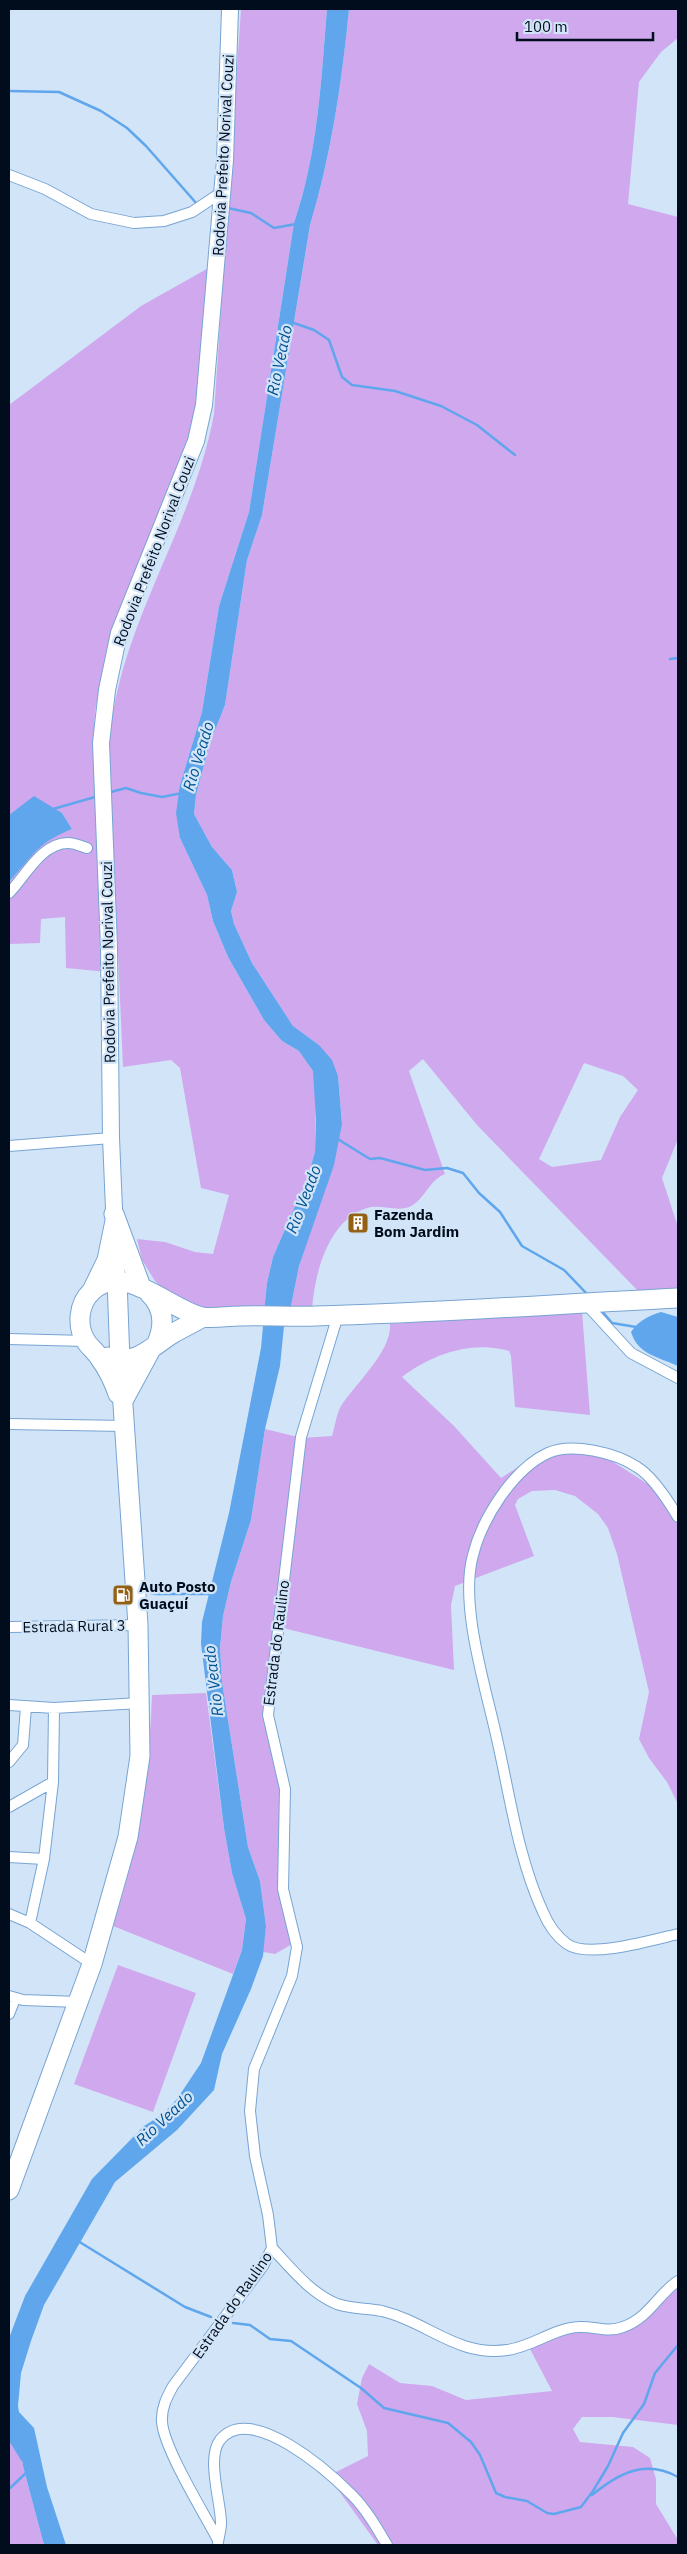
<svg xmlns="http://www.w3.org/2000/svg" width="687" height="2554" viewBox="0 0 687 2554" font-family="'IBM Plex Sans',sans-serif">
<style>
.green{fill:#d0a8ee;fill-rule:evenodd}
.water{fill:#5fa6ed}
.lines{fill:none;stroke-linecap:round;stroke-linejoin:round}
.stream{stroke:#5fa6ed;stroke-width:2.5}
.river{stroke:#5fa6ed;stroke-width:16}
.street-casing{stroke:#78a4d2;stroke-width:12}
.primary-casing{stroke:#78a4d2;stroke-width:18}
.highway-casing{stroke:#78a4d2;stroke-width:21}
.street{stroke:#fff;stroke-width:10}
.primary{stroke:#fff;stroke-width:16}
.highway{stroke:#fff;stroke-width:19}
.labels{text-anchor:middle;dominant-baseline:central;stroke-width:4.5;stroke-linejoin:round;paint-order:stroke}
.street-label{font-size:15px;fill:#010d1d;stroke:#d2e5f8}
.poi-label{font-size:15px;font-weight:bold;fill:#010d1d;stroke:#d2e5f8;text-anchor:start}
.water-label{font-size:16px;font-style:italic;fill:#005393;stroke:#d2e5f8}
</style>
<rect width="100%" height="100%" fill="#d2e5f8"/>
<path class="green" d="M241,9H327C321,82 318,153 294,223L249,512L219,606L202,712L180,785V838L207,895L213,921L228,957L264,1020L282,1041L299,1051L305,1059L313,1071L316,1088L315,1152L307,1179L273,1257L267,1283L264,1312L221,1314L172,1298L155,1281L142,1260L137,1239L165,1242L195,1252L213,1254L229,1195L201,1188L180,1068L171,1060L123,1067L109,750C115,629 192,533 214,414Z
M349,9H678V38L661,52L639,82L628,204L678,217V1139L662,1178L678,1227V1289L639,1292L477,1125L423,1059L409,1071L445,1174C429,1180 424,1201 409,1207C396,1212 381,1204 367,1208C328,1220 314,1275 312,1311H290L299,1266L342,1124L338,1076L319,1045L293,1026L252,963L234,924L231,911L237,892L232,870L212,847L194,814L196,795L210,743L225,705L247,560L262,515L310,225C331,156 342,82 349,9ZM584,1063L623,1076L638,1090L620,1117L601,1160L552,1167L539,1159Z
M212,266L203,403L100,686L95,711L94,736L107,972L66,968L65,917L41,919L40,943L9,944V882L37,848L53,836L72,829L62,813L27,802L9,815V405L141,306Z
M582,1311L590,1415L515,1407L511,1356L509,1351C472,1340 432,1354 402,1377L454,1426L501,1478L535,1456L593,1449L654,1488L678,1519V1804L667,1782L649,1758L639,1739L649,1692L617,1554L608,1528L598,1514L575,1496L555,1490L532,1491L518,1499L515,1505L534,1556L455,1586L451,1605L454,1670L279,1627L267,1703L283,1800V1858L294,1943L275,1954L263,1952L266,1926L260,1881L248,1847L222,1682L220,1649L223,1616L231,1582L251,1520L265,1429L302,1438L332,1436C335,1427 336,1415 341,1406C355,1384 392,1351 390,1324Z
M206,1693L224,1828L232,1873L246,1919L242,1950L233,1974L113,1926C139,1847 149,1778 152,1695Z
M118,1965L196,1993L153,2112L74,2084Z
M678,2288V2425L612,2417H582L573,2429L580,2442L633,2447L650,2458L656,2479V2504L678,2540V2545H378L328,2476L368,2456L367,2431L357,2404L362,2378L369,2364L400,2383L432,2386L466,2400L552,2391L529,2347L571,2326L596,2333L645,2317Z
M9,2425L22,2451L23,2466L44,2545H9Z"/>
<path class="water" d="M327,9H349C342,82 331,156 310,225L262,515L247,560L225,705L210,743L196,795L194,814L212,847L232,870L237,892L231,911L234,924L252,963L293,1026L319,1045L332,1060L338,1076L342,1124L334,1165L299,1266L290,1311L264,1312L267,1283L273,1257L307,1179L315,1152L316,1120L313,1071L299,1051L282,1041L264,1020L228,957L213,921L207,895L180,838L176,813L180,785L202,712L219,606L249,512L294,223C318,153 321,82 327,9Z
M34,796L62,813L72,829C35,844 34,855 9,882V815Z
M661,1312L678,1317V1366C659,1357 638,1355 631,1332C638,1321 648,1316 661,1312Z
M263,1326H284L280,1366L265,1429L251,1520L231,1582L223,1616L220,1648L222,1682L248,1847L260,1881L266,1926L263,1956L251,1989L222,2054L214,2090L177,2130L115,2182L44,2305L31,2341L21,2373L18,2406L19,2412L34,2428L47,2487L66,2545H44L23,2466L22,2451L9,2425V2338L25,2296L92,2179L144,2126L163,2114L177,2099L201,2063L242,1950L246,1919L232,1873L224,1828L201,1644L202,1622L229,1513L261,1348Z"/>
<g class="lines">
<path class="stream" d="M9,91L59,92L101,111L127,128L146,146L197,204
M228,208L251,213L274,228L296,224
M291,322L314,330L329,340L342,377L352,385L395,391L441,406L477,425L515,455
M670,659L678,658
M111,792L126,788L141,793L162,797L182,793
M53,809L95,797
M336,1138L370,1159L380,1158L425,1170L447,1168L463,1173L479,1193L500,1212L522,1246L564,1270L588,1295
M601,1310L612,1323L636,1327
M143,1591L156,1594H209
M78,2241L185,2307L211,2317
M233,2323L250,2325L270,2339L291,2341L361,2388L384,2408L448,2423L471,2442L480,2455L496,2493L505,2497L527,2501L547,2513L554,2514L581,2507L593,2491L608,2466L623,2433L644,2404L655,2373L678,2345
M9,2489L28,2471
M592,2495C619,2473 645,2459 678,2477"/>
<path class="river" d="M9,2426L28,2456"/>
<g class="street-casing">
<path id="street" d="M9,175L45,189L91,214L134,223L164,221L192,212L222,192
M9,893C25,877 41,843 68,843C74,843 81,846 87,848
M9,1146L111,1138
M585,1303L631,1353L678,1378
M9,1339L86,1341
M9,1424L125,1426
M678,1517C669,1502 652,1476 637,1467C616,1453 572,1442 548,1453C513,1469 482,1519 473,1555C459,1605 486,1688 497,1739C510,1796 518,1858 543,1912C548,1924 556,1936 567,1944C588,1959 653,1940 678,1934
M9,1627L138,1625
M9,1705L54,1708L140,1703
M9,1762L23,1745L26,1707
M9,1807L53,1782
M9,1857L44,1859
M9,1914L30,1923L92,1964
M30,1923L44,1859L53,1782L54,1708
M9,1996L23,2000L79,2002
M9,2014L15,1999
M272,2248C291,2268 310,2293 337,2304C351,2309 368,2308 382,2311C428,2322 457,2357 507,2350C532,2347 554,2328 579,2327C594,2326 608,2333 623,2327C649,2318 659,2293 678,2281
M218,2540C204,2513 164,2449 162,2422C161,2408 167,2397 173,2386L263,2266L272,2248L268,2215L255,2156L250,2111L254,2069L292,1976L297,1947L283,1889L285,1789L268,1715L301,1437L338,1315
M218,2542C219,2536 221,2529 221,2523C221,2502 206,2458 220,2440C251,2402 329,2472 352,2495C366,2509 377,2528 387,2545"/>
</g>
<g class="primary-casing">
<path id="primary" d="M117,1280L111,1138L109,947L101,743L107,690L119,633L196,441L204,405L225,160L230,9"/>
</g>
<g class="highway-casing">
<path id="highway" d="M114,1214L141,1287
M92,1291L107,1260L115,1221
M149,1293C165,1308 165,1326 156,1345
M108,1357C135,1367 151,1347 172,1334C182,1328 193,1323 203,1317
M118,1394C114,1382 107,1368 99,1357C96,1352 91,1348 87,1343C76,1327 78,1304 92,1291C124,1261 168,1309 202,1317C213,1319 228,1316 240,1316C265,1315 290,1317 316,1316C437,1313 557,1304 678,1298
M124,1399L150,1351
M9,2190L92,1964L128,1837L140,1756L138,1625L120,1361L117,1280"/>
</g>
<use href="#street" class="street"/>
<use href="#primary" class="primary"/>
<use href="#highway" class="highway"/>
</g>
<defs>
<g id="building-square" transform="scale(1.125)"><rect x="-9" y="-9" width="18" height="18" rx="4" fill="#946014" stroke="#d2e5f8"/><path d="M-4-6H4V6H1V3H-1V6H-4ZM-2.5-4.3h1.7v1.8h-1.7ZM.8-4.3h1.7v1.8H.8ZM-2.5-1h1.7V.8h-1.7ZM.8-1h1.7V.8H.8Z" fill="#fff"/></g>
<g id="fuel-square" transform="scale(1.125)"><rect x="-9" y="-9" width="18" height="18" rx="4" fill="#946014" stroke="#d2e5f8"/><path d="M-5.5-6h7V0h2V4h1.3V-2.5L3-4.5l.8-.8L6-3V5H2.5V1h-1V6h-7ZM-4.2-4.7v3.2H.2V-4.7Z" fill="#fff"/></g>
</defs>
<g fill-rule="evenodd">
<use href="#building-square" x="358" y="1223"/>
<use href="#fuel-square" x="123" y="1595"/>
</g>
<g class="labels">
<g class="street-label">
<text transform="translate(223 155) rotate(-87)">Rodovia Prefeito Norival Couzi</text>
<text transform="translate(154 551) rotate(-69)">Rodovia Prefeito Norival Couzi</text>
<text transform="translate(108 962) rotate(-91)">Rodovia Prefeito Norival Couzi</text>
<text transform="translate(74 1626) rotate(-1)">Estrada Rural 3</text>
<text transform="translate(276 1643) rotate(-83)">Estrada do Raulino</text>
<text transform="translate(232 2305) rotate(-55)">Estrada do Raulino</text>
</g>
<g class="poi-label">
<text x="374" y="1214">Fazenda<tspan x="374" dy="17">Bom Jardim</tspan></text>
<text x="139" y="1586">Auto Posto<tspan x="139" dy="17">Guaçuí</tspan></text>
</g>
<g class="water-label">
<text transform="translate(279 360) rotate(-78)">Rio Veado</text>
<text transform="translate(198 756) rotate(-73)">Rio Veado</text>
<text transform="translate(303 1199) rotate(-69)">Rio Veado</text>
<text transform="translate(213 1681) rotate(-97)">Rio Veado</text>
<text transform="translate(164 2118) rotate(-43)">Rio Veado</text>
</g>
</g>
<rect width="687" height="2554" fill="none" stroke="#010d1d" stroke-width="20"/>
<path d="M517 32v8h136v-8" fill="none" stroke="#010d1d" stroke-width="2.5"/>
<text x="524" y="32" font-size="15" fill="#010d1d" stroke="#d2e5f8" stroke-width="4" paint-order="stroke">100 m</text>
</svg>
